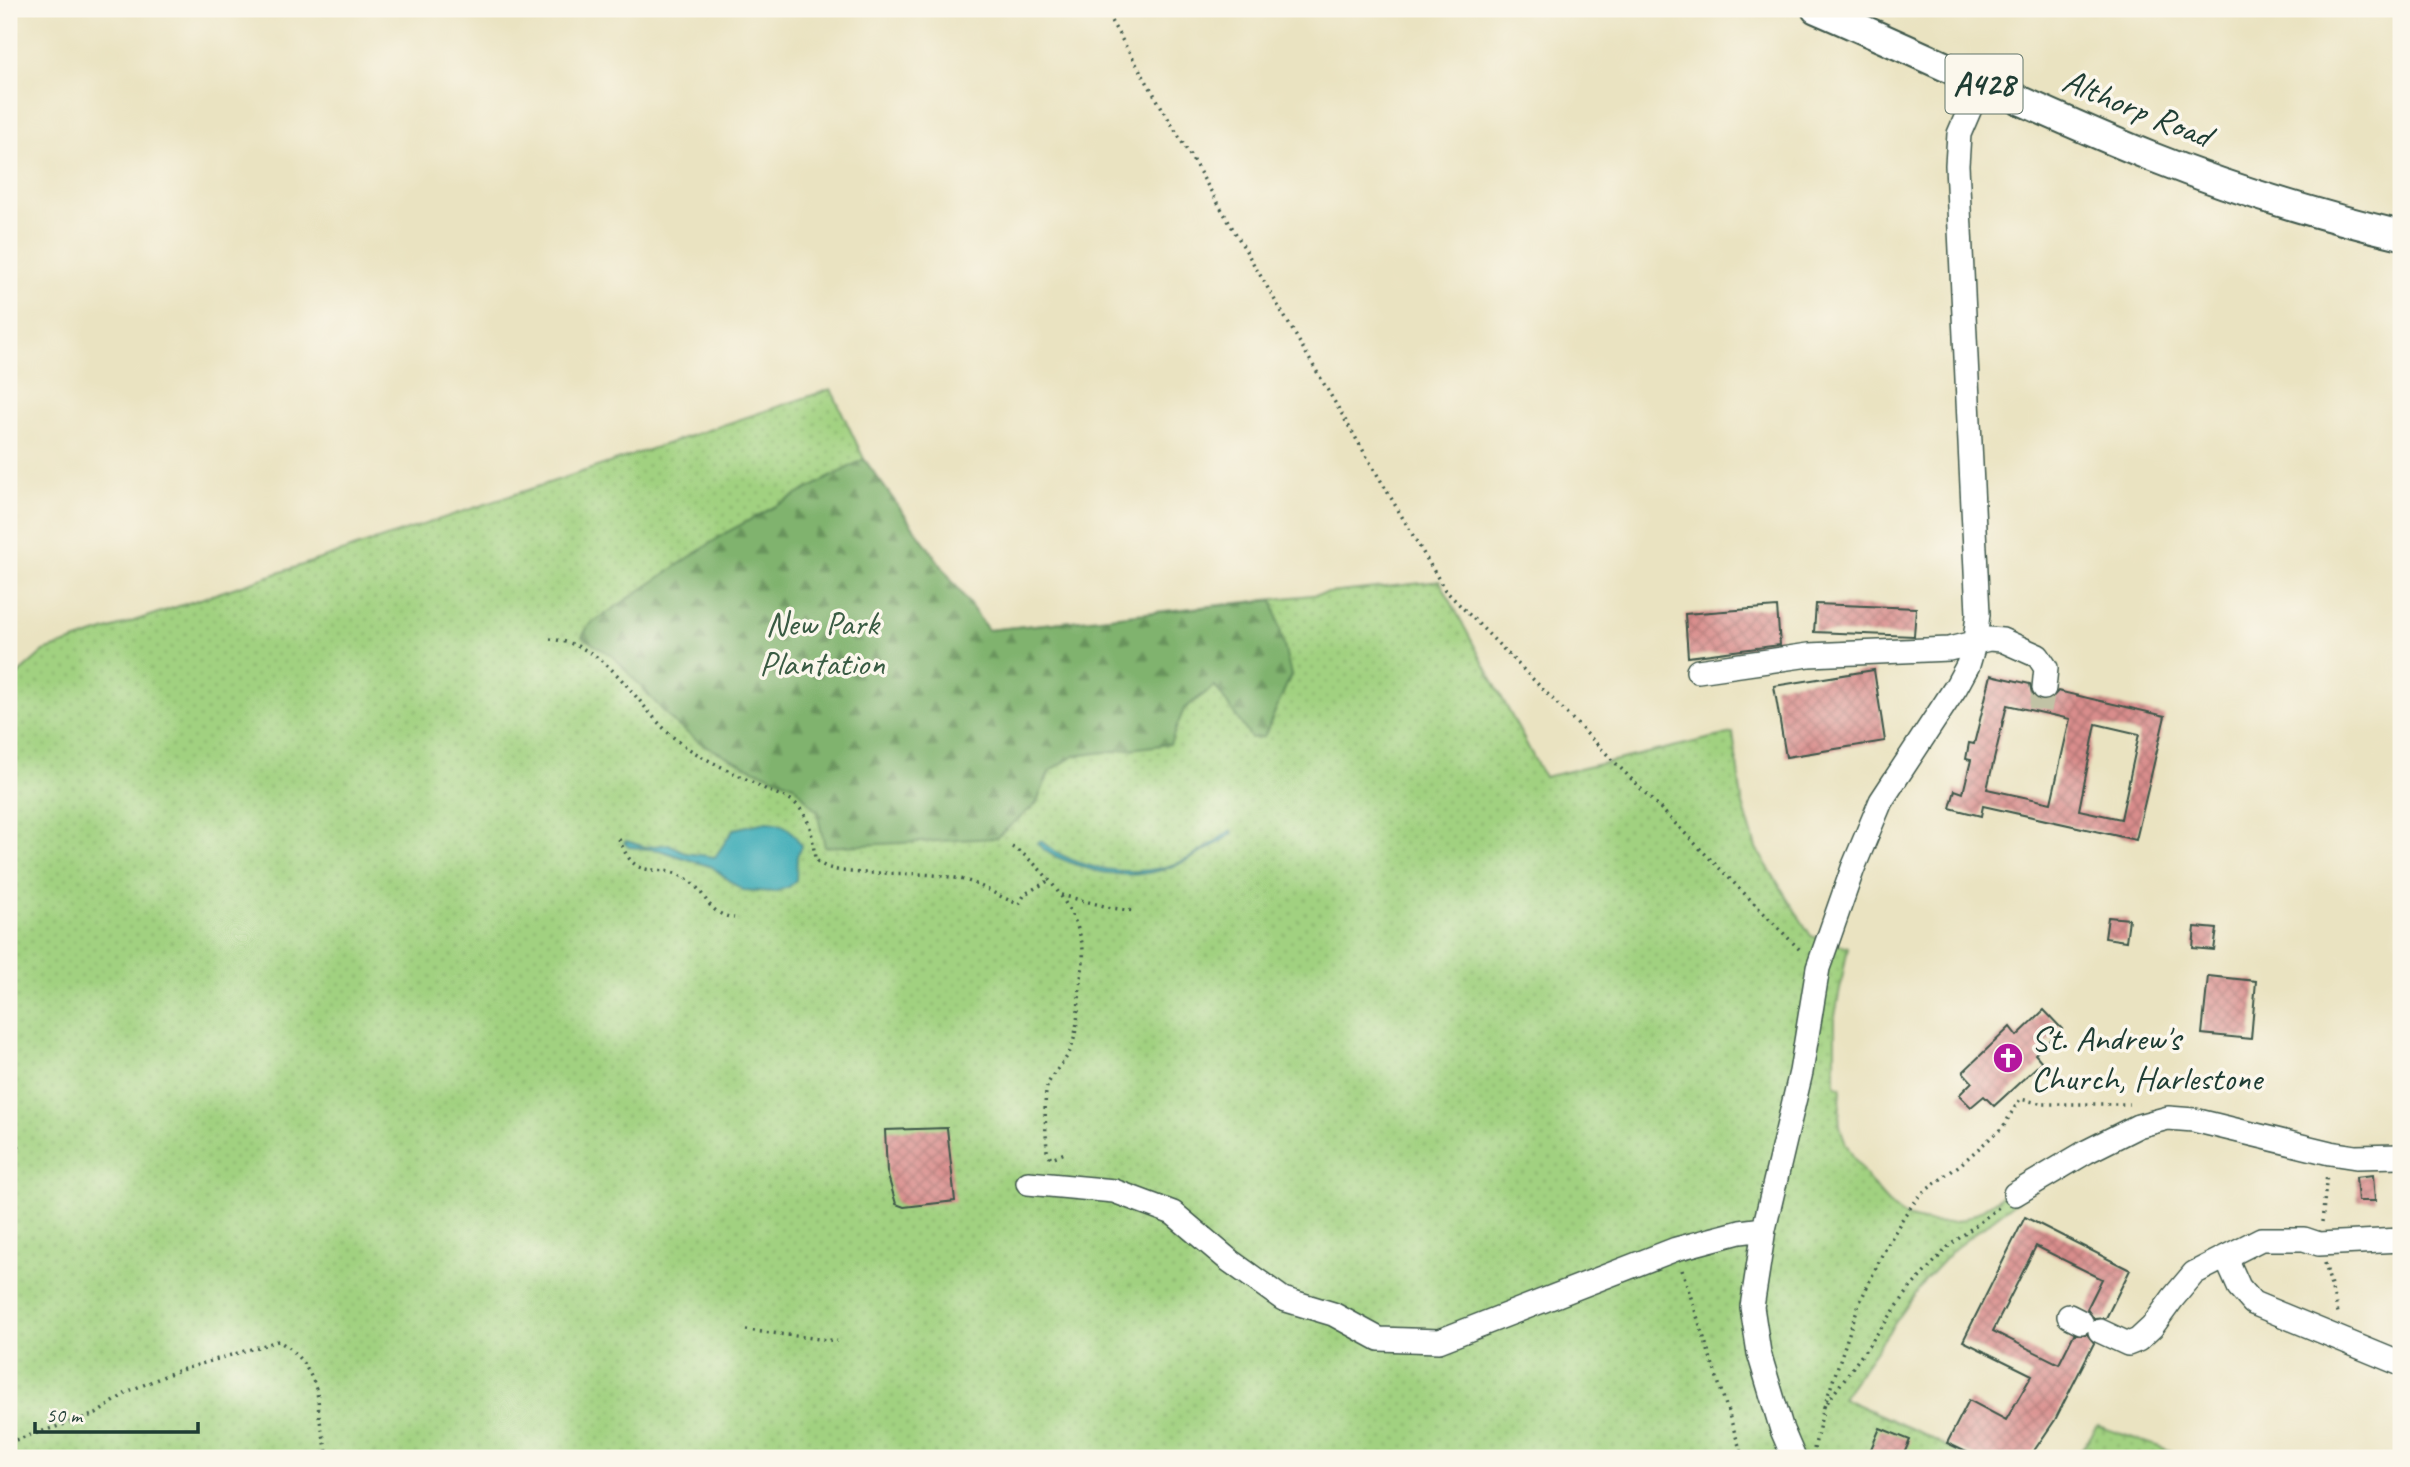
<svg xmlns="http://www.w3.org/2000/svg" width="2410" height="1467" viewBox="0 0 2410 1467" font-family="Caveat,sans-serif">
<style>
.green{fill:url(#green-dots);stroke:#60875a;stroke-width:2}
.forest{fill:url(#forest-firs);stroke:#507851;stroke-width:2}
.water{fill:#39aab6;stroke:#2c7475;stroke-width:2}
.building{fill:url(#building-cross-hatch);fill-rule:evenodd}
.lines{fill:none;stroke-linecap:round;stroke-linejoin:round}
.minor-tunnel{stroke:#c1c2a5;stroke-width:23;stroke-dasharray:23 11;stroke-linecap:butt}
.minor-casing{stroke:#3d5649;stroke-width:26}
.major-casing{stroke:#3d5649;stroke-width:32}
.path{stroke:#3d5649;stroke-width:3.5;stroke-dasharray:2 5;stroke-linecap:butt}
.minor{stroke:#fff;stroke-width:23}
.major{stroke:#fff;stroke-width:28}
.labels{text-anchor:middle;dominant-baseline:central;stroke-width:7;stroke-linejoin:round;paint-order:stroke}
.shield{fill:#fbf7ec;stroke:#61756b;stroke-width:2}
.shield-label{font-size:33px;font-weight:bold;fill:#1f3d34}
.street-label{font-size:35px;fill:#1f3d34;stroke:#fbf7ec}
.park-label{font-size:35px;fill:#395b43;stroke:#fbf7ec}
.poi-label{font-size:35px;fill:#1f3d34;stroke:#fbf7ec;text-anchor:start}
</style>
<defs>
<pattern id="green-dots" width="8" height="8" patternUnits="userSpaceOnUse" patternTransform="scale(1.75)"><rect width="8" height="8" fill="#a1d180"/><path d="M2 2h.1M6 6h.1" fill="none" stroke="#8ab46f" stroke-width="1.8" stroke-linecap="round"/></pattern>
<pattern id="forest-firs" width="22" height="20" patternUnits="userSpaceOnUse" patternTransform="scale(1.75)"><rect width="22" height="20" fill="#80b36e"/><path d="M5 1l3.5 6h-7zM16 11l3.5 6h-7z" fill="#68935b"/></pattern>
<pattern id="building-cross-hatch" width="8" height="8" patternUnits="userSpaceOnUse" patternTransform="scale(1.75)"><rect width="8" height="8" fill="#d98d8c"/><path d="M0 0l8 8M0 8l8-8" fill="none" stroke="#af7473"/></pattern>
</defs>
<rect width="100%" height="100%" fill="#fbf7ec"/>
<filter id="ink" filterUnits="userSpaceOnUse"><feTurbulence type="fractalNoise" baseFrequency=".0143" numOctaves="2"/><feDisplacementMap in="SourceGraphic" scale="14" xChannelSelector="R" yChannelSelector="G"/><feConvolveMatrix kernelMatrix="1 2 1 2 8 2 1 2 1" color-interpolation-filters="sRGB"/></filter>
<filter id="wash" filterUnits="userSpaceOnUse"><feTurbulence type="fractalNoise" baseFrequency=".00686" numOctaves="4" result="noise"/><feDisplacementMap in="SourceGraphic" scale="28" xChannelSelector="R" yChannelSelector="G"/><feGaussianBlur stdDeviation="1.57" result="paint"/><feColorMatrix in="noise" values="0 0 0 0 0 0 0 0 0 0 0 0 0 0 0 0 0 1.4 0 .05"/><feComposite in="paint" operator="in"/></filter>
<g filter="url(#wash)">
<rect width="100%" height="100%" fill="#eae3c1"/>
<path class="green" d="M831,389L864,459L988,630L1440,581L1544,777L1733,733L1742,801L1756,848L1811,936L1848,947L1835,1016V1084L1841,1087C1841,1099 1838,1113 1840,1125C1843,1149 1884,1205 1905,1216C1918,1222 1940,1224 1954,1222C1975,1217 1993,1202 2010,1190L2018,1200L1954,1249L1926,1279L1842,1398L1921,1433L1969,1458H9V682L44,651Z
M2098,1426L2186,1456L2191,1458H2075Z"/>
<path class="forest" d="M864,459L988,630L1273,600L1291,675L1264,737L1251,738L1215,686L1184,709L1170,744L1074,756L1050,771L1036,804L996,838L825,847L817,812L794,785L746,766L702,744L674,723L614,657L582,637L589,625L727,532Z"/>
<path class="water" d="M766,822C784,822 793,830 801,846L797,856L796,880L789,887L774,892L742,890L712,867L659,850L629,847L624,843L626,841L646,847L669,844L686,853L715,857L734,829Z
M1231,830L1233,833C1181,869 1137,888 1074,864C1060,858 1047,855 1037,843L1041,841C1078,872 1137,879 1181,862C1198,855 1216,841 1231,830Z"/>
<g id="blocks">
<path class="building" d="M1816,604L1916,608L1914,636L1814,632Z
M1777,607L1780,645L1688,657L1685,614Z
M1874,670L1885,741L1786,757L1774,686Z
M1991,675L2030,684L2032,694L2042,702L2050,700L2058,691L2165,716L2136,840L1983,806L1981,816L1950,808L1955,790L1963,793L1971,760L1966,759L1969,743L1974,744ZM2007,705L2070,719L2051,803L1987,789ZM2096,724L2139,734L2121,819L2079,810Z
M2108,917L2129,919L2126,941L2105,938Z
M2195,927L2217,929L2214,950L2193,948Z
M2208,976L2256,981L2251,1039L2202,1034Z
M2044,1010L2062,1029L2035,1054L2042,1062L1994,1106L1984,1096L1971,1107L1959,1095L1972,1082L1963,1072L2010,1027L2017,1036Z
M947,1128L955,1201L904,1207L896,1204L887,1172L885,1130Z
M2373,1175L2375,1201H2358L2356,1177Z
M2025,1217L2130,1270L2106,1318L2094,1319L2087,1309L2102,1279L2036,1246L1993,1331L2059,1364L2074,1334H2087L2094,1343L2055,1420L2029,1458H1979L1947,1443L1969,1400L2006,1420L2032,1375L1963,1341Z
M1880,1428L1910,1440L1902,1458H1867Z"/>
</g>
</g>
<g filter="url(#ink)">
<use href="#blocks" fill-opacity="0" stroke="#3d5649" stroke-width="2"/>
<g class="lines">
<path class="minor-tunnel" d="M2040,710L2044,688"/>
<g class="minor-casing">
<path id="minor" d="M1698,671L1809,655L1949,649L1989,639L2002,640L2038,656L2046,668L2044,688
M1028,1183L1114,1191L1173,1213L1230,1261L1283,1299L1333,1314L1379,1339L1439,1341L1676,1249L1740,1232L1764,1229
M2015,1194L2086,1152L2138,1126L2168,1118L2194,1120L2330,1153L2356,1157L2401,1156
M2226,1258L2239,1287L2253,1303L2401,1364
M2069,1316L2081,1322
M2100,1331L2128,1344L2138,1340L2152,1327L2173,1298L2194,1273L2261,1239H2304L2319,1244L2401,1240
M1794,1458L1782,1430L1759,1353L1752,1307L1764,1229L1801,1072L1818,968L1853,868L1881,801L1956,687L1968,665L1975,641L1978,614L1957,165L1959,134L1981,83"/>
</g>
<g class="major-casing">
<path id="major" d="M1816,9C1928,57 2038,111 2152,157C2232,189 2317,215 2401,235"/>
</g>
<path class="path" d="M1104,9L1445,590L1801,951
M550,639C617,646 638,715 686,747C712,764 740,775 767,790C776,795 788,796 796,804C812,820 812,837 815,858C825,874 864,873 882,873C909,874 938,873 964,880C983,885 1000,898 1019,904L1025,894L1048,881
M619,839C637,886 655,860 685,878C707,890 704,913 734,918
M1012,847C1043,864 1080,915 1083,950C1084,962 1081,975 1080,988C1078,1007 1078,1027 1072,1046C1067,1063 1048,1074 1046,1092C1044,1110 1046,1132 1047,1151L1051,1158L1065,1153
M1061,895L1112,908L1134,911
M9,1157L22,1143
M2322,1222L2327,1174
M2325,1263L2338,1313
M1682,1270L1743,1458
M746,1330L837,1341
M1824,1407L1859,1304L1882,1255L1904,1216L1921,1194L1961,1164L2003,1127L2020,1099L2044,1104H2129
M9,1442L96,1414L129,1391L174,1372L278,1341C296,1350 313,1373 317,1393C319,1400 318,1407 319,1415C321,1429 326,1444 328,1458
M1814,1449L1824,1407L1911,1287L1949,1246L1999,1207"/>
<use href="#minor" class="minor"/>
<use href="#major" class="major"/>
</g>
</g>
<defs>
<g id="church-disc" transform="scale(1.575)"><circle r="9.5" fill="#b5179e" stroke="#fbf7ec"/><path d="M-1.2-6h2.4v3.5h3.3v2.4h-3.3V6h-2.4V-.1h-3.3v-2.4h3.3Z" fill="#fff"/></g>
</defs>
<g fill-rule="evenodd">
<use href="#church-disc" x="2008" y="1058"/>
</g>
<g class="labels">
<rect class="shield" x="1945.5" y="54.5" width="77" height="59" rx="5"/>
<g class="shield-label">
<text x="1984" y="84">A428</text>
</g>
<g class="street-label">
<text transform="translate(2137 108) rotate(22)">Althorp Road</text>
</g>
<g class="park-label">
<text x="822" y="623">New Park<tspan x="822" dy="40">Plantation</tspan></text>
</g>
<g class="poi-label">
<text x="2031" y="1038">St. Andrew's<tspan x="2031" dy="40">Church, Harlestone</tspan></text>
</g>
</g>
<rect width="2410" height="1467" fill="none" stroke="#fbf7ec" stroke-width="35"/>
<path d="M35 1422v10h163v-10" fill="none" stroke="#1f3d34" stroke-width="3.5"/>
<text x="46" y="1422" font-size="21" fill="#1f3d34" stroke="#fbf7ec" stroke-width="5" paint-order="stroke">50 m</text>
</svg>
